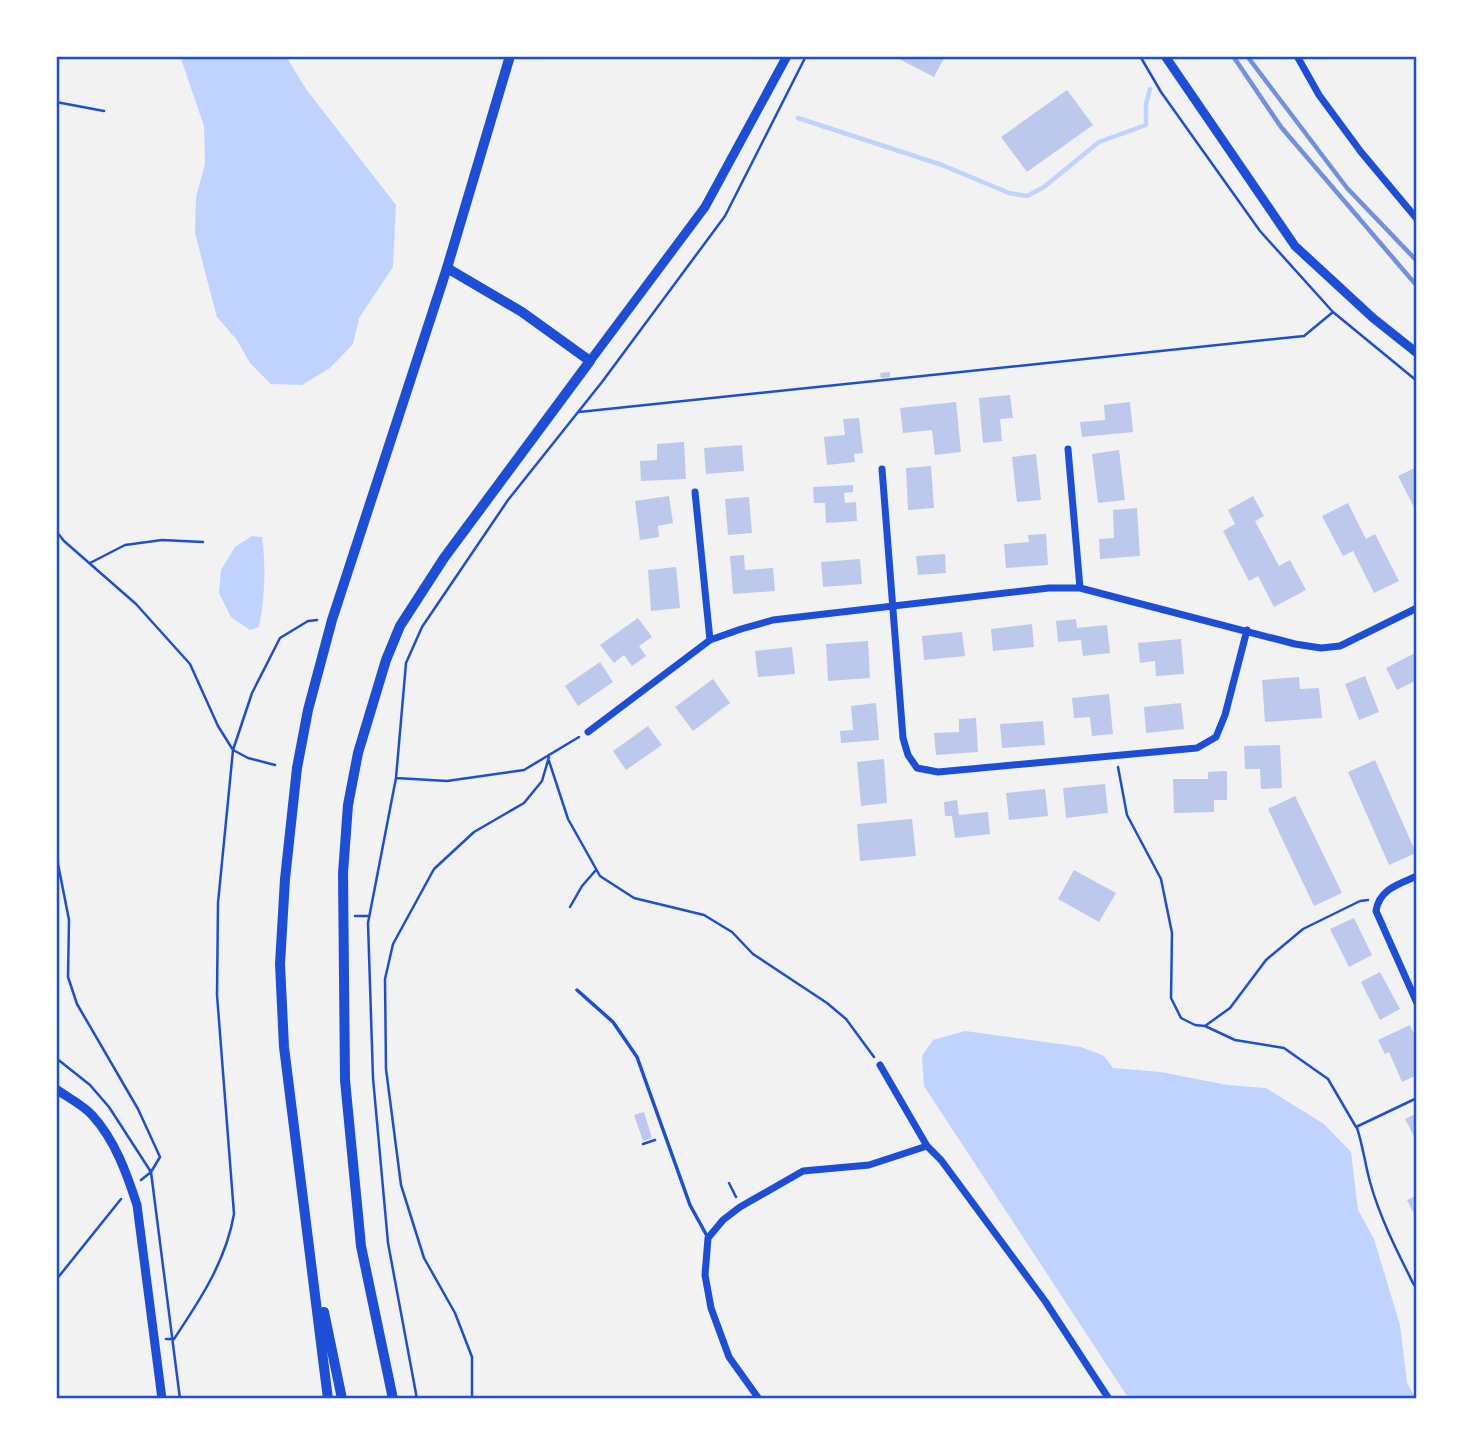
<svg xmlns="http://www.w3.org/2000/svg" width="1473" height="1455" viewBox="0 0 1473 1455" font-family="'Source Sans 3',sans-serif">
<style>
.water{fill:#bfd3fe}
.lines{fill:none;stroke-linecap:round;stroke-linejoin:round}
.stream{stroke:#bfd3fe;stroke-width:4.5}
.building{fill:#bdc9ec}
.path{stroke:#1d4ed8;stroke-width:2.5}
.service{stroke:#1d4ed8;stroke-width:3.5}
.minor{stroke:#1d4ed8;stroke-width:7}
.tertiary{stroke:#1d4ed8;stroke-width:9}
.secondary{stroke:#1d4ed8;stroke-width:10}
.trunk{stroke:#1d4ed8;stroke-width:10}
.rail{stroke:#7290e2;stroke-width:4.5}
.neatline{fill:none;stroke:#1d4ed8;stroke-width:2.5}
</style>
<rect width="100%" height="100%" fill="#f2f2f2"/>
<path class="water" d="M180,56H286L306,89L396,205L393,267L359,318L353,344L330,368L302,385L271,384L250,363L237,340L217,317L210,291L195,233L196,197L205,164L204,126Z
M252,536L262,537C266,568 265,596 259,627L250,630L231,617L219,593L221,570L235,547Z
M965,1031L1081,1047L1104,1056L1113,1068L1161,1072L1227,1085L1266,1088L1324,1124L1351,1152L1358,1210L1374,1239L1400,1325L1407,1383L1416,1399H1129L924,1086L922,1056L933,1040Z"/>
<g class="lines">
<path class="stream" d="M798,118L942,165L1009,193L1027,196L1044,187L1099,142L1146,125V104L1150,89"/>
</g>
<path class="building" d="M893,56H945L934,77Z
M1067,90L1093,125L1027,172L1001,137Z
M890,372V377L881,378L880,373Z
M1010,395L1013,418L1000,419L1002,441L983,443L979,398Z
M956,402L961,452L935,455L932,430L903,433L900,408Z
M1130,402L1133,432L1082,437L1080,422L1105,420L1104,405Z
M859,418L863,453L854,454L855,462L827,465L824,437L845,435L843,419Z
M684,442L686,479L641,481L640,461L657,460V444Z
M742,445L744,471L706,474L704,448Z
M1119,450L1125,500L1098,503L1092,454Z
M1036,454L1041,500L1017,502L1012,457Z
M931,466L934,508L908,510L906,468Z
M1417,467V513L1398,476Z
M853,485V492L844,493L845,503L856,502L857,521L826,523L825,503H814L813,487Z
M669,496L673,523L658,526L659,537L640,540L635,501Z
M1253,496L1264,516L1255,521L1279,566L1290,560L1306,590L1274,607L1258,576L1249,581L1223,531L1235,524L1228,510Z
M749,497L752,533L728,535L725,499Z
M1348,503L1366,539L1375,534L1399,581L1374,593L1353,551L1343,556L1322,516Z
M1137,508L1140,556L1100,559L1099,539L1114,538L1113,510Z
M1046,534L1048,565L1006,568L1004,544L1029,542L1028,535Z
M945,554L946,573L918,575L916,556Z
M744,555L745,570L773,568L775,591L733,594L730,556Z
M860,559L862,584L823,587L821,562Z
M676,567L680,608L651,611L648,570Z
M638,618L652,637L639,646L646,656L632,666L624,655L614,663L600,645Z
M1076,619L1077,628L1107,625L1110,653L1083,656L1081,640L1058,642L1056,621Z
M1032,624L1034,647L993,651L991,629Z
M962,632L965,656L924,660L922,636Z
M1181,639L1184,674L1156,676L1155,661L1140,663L1138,643Z
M868,641L870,678L828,681L826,644Z
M792,647L795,674L758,677L755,651Z
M1417,652V680L1397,690L1386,668Z
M600,662L613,682L578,706L565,686Z
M1365,676L1379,712L1359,720L1345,684Z
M1299,677L1300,689L1319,688L1322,718L1265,722L1262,680Z
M713,679L730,703L693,731L675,707Z
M1109,694L1113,734L1092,736L1090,717L1074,718L1072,698Z
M876,703L879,740L841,743L840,731L853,730L851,706Z
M1181,703L1184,729L1146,733L1144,707Z
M976,718L978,752L936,755L934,733L959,732V719Z
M1043,721L1045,745L1002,748L1000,724Z
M648,726L662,745L626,770L613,751Z
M1280,745L1282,788L1261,789L1260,769H1245L1244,746Z
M884,759L887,803L861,806L857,762Z
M1375,760L1416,853L1389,865L1348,772Z
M1227,771V800H1214V812L1174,813L1173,779H1208V772Z
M1105,784L1108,813L1066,818L1063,788Z
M1045,789L1048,816L1009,820L1006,793Z
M1295,796L1342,893L1314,906L1268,809Z
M957,800L959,815L988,812L990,834L955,838L952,816H945L944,802Z
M912,819L916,856L860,861L857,824Z
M1074,870L1116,893L1099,922L1058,899Z
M1354,918L1372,955L1349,967L1330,929Z
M1380,972L1400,1009L1380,1020L1361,982Z
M1410,1025L1417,1041V1075L1402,1082L1389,1052L1385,1054L1378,1040Z
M644,1112L652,1138L643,1141L634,1115Z
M1417,1113V1142L1405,1119Z
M1417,1195V1220L1407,1200Z"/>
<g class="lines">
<path class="path" d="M1140,56L1161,92L1260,231L1333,312L1417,381
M56,102L104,111
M579,412L1304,336L1333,312
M56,531L64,541L136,604L190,664L218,726L233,750L248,758L275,765
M90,563L125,545L162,540L203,542
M549,761L568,819L600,876L634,898L704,915L732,932L753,954L827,1003L846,1019L874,1057
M1118,767L1127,815L1161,879L1172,933L1171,998L1181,1018L1195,1025L1205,1026L1230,1008L1266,960L1303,929L1360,901L1368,900
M396,778L447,781L524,770L579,737
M56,820L58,864L69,920L68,977L77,1004L138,1109L160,1157L151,1172L141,1180
M570,907L582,886L596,870
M355,916H369
M1205,1026L1235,1040L1284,1048L1328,1079L1356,1127L1417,1098
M56,1058L90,1085L109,1107L151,1172L180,1399
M1357,1128C1363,1146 1365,1164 1370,1182C1380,1218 1397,1251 1414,1285L1417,1282
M643,1144L655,1140
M729,1183L736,1197
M56,1280L121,1199
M166,1339H174C200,1300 226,1261 234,1214L217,995L218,903L233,750L252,693L280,638L308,621L317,620
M417,1399L388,1243L373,1078L368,923L396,778L406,663L422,627L508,500L602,382L725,216L806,56
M472,1399V1357L455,1313L424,1258L401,1185L386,1069L385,979L393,944L434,869L474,832L524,803L542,781L549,757"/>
<path class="service" d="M577,990L613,1022L637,1057L690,1205L707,1236"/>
<path class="minor" d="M1297,56L1319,95L1361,152L1417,219
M1068,449L1080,588
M882,469L903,738L908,755L917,768L938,772L1197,748L1216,737L1225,715L1247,630
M695,492L710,640
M588,732L710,640L741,629L773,620L1049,588H1080L1295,644L1321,648L1340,646L1417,608
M1417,876C1399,884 1379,889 1376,911L1417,1003
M880,1065L927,1146L941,1160L1045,1301L1109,1399
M759,1399L729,1357L711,1308L705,1275L708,1238L723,1220L740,1207L803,1171L869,1165L927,1146"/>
<path class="tertiary" d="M1165,56L1295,246L1373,318L1417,353
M590,361L705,207L787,56
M56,1089C67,1097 83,1105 92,1115C115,1140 127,1174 137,1205L162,1399"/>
<path class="secondary" d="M393,1399L361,1246L345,1080L343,873L348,805L358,753L386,660L400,626L444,558L590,361L522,312L447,268"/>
<path class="trunk" d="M324,1312L342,1399
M328,1399L284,1047L280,964L285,879L297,768L308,710L332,620L447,268L510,56"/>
<path class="rail" d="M1233,56L1281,127L1417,286
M1247,56L1347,188L1417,261"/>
</g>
<rect width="1473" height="1455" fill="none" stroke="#ffffff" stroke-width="116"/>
<rect x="58" y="58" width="1357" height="1339" class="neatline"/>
</svg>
